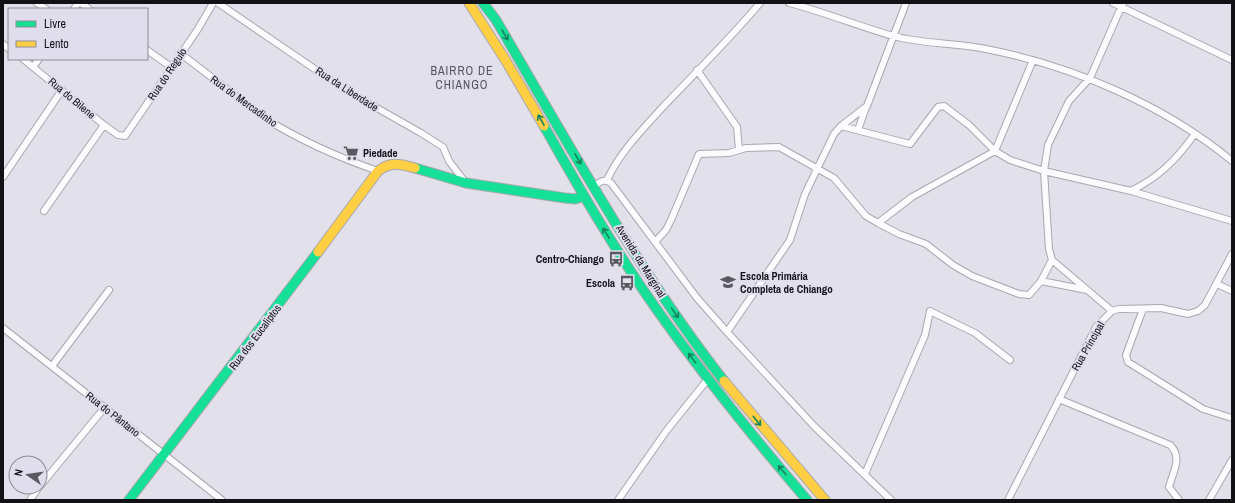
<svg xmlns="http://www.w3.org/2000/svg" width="1235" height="503" viewBox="0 0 1235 503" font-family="'Archivo Narrow',sans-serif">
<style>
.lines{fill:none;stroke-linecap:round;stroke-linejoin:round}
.street-casing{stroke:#a8a7ae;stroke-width:8}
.fast-casing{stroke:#a8a7ae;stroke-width:11}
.slow-casing{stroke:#a8a7ae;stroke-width:11}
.street{stroke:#fbfafc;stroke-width:6}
.fast{stroke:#16e098;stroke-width:9}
.slow{stroke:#ffcf43;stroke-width:9}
.oneway{stroke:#14835e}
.labels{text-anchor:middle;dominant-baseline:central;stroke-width:4;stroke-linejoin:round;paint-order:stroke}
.street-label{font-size:11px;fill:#121116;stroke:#e0dded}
.poi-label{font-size:11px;font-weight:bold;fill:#121116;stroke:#e0dded;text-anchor:start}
.neighbourhood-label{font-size:12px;letter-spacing:1px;fill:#565360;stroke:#e0dded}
</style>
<rect width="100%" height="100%" fill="#e2e0ea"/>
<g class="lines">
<g class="street-casing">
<path id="street" d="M37,3L46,9
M81,3L89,9
M218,3L347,91L421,133L443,147L449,161L465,182
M789,3C824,12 858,26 893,36C923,44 956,43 986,49C1072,66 1163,104 1232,161
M1113,3L1232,60
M74,9L78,3
M3,44L9,49
M147,50L171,67
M180,53L266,119C300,140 340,158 378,171
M23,59L104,125L118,135L125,136L198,29L213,3
M33,67L39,59
M697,70L737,127L739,150
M841,126L910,144L938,107L944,106L969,125L995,151L1010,160L1044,171L1131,191L1232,221
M858,130L866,107
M3,177L62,90
M607,180C620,152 642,130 662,108C695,73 729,40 760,3
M594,186C600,182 604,178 611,183L697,298L727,332L814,426L891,500
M1131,191C1159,177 1176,160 1194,135
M44,211L104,125
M878,223L912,197L995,151L1033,60
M655,242L666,230L671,220L699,154L729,153L746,148L779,147L834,178L866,216L878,223L899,234L926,244L953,265L972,276L1019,294L1029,295L1041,281L1052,260
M1041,281L1087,290
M1217,284L1232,291
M1143,309L1126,355L1128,362L1203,409L1232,418
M1112,311L1052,260L1049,249L1044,171L1048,145L1069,101L1090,78L1123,3
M3,328L222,500
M727,332L790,240L805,194L834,134L841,126L867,106L906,3
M52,366L109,290
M1059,399L1170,445C1183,457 1173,472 1169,487L1179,500
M865,474L925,335L930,311L975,333L1010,360
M40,486L105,407
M30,500L39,487
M618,500L667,430L708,379
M1008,500L1096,327L1112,311L1119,309L1161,308L1188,314L1198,311L1205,305L1232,254
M1209,500L1232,460"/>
</g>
<g class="fast-casing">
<path id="fast" d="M483,3L496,20C568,143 636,268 724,381
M544,126C579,188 614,249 655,307C702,374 754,438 807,500
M415,168L466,183L565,198L575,199L584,196
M129,500L318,252"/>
</g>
<g class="slow-casing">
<path id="slow" d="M469,3L506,61L544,126
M318,252L378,171C391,161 400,164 415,168
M724,381L825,500"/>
</g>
<use href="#street" class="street"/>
<use href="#fast" class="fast"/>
<use href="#slow" class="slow"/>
</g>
<defs><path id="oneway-shaft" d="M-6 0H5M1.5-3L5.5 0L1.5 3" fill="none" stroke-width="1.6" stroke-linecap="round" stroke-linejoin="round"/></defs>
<g class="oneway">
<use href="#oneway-shaft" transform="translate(505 35) rotate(59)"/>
<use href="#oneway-shaft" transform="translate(541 120) rotate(-120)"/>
<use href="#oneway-shaft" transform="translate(578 159) rotate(60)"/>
<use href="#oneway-shaft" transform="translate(606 233) rotate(-122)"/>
<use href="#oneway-shaft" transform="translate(675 313) rotate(54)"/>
<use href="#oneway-shaft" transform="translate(692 358) rotate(-127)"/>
<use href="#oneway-shaft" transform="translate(757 421) rotate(51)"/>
<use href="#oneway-shaft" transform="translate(782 470) rotate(-130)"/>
</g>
<defs>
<g id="supermarket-bare" transform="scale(1.2)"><path d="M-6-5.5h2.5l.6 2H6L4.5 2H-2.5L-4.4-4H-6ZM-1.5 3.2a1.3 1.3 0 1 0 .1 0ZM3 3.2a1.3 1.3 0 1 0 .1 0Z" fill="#5b5960" stroke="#e0dded" stroke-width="2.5" paint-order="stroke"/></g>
<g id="bus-bare" transform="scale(1.2)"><path d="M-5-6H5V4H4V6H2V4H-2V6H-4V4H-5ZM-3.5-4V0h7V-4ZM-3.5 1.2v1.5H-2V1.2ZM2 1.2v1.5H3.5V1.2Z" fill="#5b5960" stroke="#e0dded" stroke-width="2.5" paint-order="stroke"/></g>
<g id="school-bare" transform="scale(1.2)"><path d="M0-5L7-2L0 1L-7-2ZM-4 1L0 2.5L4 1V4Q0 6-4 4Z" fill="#5b5960" stroke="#e0dded" stroke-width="2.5" paint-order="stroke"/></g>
</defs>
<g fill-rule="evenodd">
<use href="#supermarket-bare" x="351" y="153"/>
<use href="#bus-bare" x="616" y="259"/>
<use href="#school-bare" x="728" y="282"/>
<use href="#bus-bare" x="627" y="283"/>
</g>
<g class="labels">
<g class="street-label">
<text transform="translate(167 74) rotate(-56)">Rua do Regulo</text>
<text transform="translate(347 89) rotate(33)">Rua da Liberdade</text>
<text transform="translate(72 98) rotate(40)">Rua do Bilene</text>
<text transform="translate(244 101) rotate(36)">Rua do Mercadinho</text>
<text transform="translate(641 261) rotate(58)">Avenida da Marginal</text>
<text transform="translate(255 337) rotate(-53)">Rua dos Eucaliptos</text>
<text transform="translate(1088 346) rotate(-60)">Rua Principal</text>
<text transform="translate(113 414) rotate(38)">Rua do Pântano</text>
</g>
<g class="poi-label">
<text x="363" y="153">Piedade</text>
<text x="604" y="259" text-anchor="end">Centro-Chiango</text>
<text x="740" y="276">Escola Primária<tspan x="740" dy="13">Completa de Chiango</tspan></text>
<text x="615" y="283" text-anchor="end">Escola</text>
</g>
<g class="neighbourhood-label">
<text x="462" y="71">BAIRRO DE<tspan x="462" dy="14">CHIANGO</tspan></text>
</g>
</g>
<rect width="1235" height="503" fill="none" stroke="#121116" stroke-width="8"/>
<rect x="8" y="8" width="140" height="52" fill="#e0dded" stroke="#8e8b97"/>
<rect x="16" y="21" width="20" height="6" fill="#16e098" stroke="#8e8b97"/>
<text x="44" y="28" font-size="12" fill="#121116">Livre</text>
<rect x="16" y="41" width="20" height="6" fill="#ffcf43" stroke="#8e8b97"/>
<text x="44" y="48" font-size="12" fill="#121116">Lento</text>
<g transform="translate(28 475) rotate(283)"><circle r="19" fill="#e0dded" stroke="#8e8b97"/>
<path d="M0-3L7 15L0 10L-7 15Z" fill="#5b5960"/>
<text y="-6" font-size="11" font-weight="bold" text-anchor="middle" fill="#121116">N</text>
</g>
</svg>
